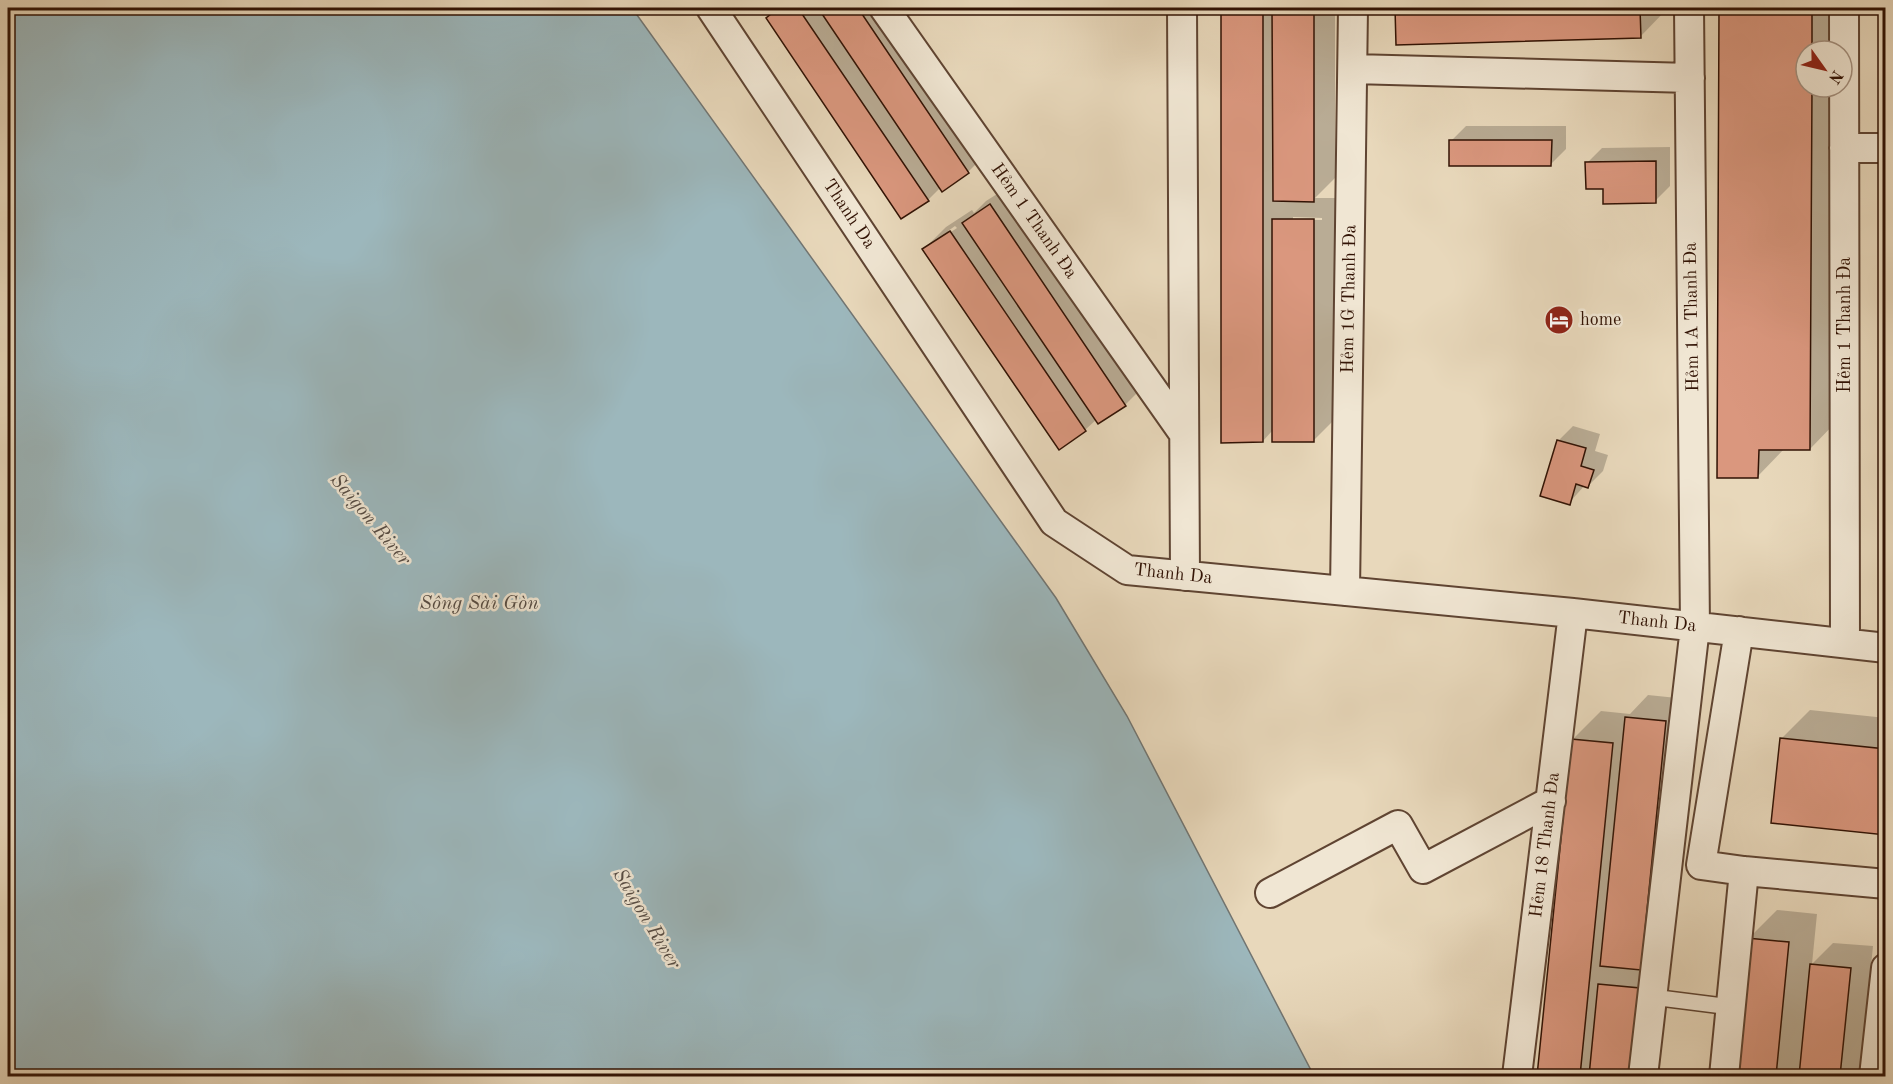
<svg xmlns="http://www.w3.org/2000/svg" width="1893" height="1084" viewBox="0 0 1893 1084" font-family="'Old Standard TT',serif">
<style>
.water{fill:#9cb7bc;stroke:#717572;stroke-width:1.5}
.shadow{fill:#0003;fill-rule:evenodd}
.building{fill:#da977e;stroke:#311204;stroke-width:1.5}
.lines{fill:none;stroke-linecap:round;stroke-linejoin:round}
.service-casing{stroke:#5f4432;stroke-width:18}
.minor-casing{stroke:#5f4432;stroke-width:32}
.service{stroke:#f0e6d3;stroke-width:15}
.minor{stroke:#f0e6d3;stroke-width:28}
.labels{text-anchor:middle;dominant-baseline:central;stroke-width:5;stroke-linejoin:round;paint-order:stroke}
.street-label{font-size:18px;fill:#311204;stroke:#f0e6d3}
.poi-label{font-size:18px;fill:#311204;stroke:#f0e6d3;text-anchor:start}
.water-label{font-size:20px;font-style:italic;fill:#564c44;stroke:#f0e6d3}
</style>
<rect width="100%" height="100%" fill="#e8d8bb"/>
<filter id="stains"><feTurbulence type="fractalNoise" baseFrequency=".00333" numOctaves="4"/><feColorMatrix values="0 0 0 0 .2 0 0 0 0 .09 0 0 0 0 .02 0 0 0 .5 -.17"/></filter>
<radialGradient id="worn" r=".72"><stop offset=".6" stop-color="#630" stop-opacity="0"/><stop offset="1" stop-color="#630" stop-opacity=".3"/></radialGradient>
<path class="water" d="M8,8H632L1056,598L1127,716L1314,1076H8Z"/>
<path class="shadow" d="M778,8H894L990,150L968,172L942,189L941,187L928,200L768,18Z
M1222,8H1335V178L1315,198H1336V418L1314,440L1273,430L1263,441H1223ZM1293,217L1322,218V220H1293Z
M1396,8H1668L1640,37L1397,43Z
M1720,8H1840L1839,51H1806V87H1839L1838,420L1810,449L1785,448L1758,476L1719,477Z
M1466,126H1566V149L1551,164L1451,141Z
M1670,147V186L1655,201L1605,188L1587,163L1602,148Z
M1013,184L1147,383L1125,405L1097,419L1085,430L924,249L946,227L972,210L974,213L986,201ZM955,226L957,228L948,234V231Z
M1573,426L1600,434L1595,451L1608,455L1603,471L1588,486L1585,485L1569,503L1558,441Z
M1648,695L1687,699L1650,1076H1538L1572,740L1601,711L1630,714Z
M1810,710L1886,718V833L1781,739Z
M1777,910L1817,914L1812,964L1833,943L1873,946L1860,1076H1734L1748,939Z"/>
<path class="building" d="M779,8H798L929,201L901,219L766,18Z
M818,8H858L969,173L942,192Z
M1221,8H1263V442L1221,443Z
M1272,8H1314V202L1273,201Z
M1395,8H1640L1641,38L1396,45Z
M1719,8H1812V51H1806V87H1812L1810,450H1759L1758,478H1717Z
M1449,140H1552L1551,166H1449Z
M1656,161V203L1603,204V189H1586L1585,162Z
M990,204L1126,406L1098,424L962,223Z
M1272,219H1314V442H1272Z
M950,231L1086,431L1059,450L922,249Z
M1557,440L1586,448L1581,466L1594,470L1588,488L1576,484L1570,505L1540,496Z
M1625,717L1666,721L1641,970L1600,966Z
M1780,738L1886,749V835L1771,823Z
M1571,739L1613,743L1580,1076H1537Z
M1747,938L1789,942L1776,1076H1733Z
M1810,964L1851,968L1840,1076H1799Z
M1598,984L1640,988L1631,1076H1589Z"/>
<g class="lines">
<g class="service-casing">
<path id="service" d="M1652,997L1731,1007"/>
</g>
<g class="minor-casing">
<path id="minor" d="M711,8L1054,522L1127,570L1573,613L1886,648
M884,8L1184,434
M1182,8L1185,576
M1844,8L1845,643
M1353,69L1690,78
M1844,148H1886
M1345,591L1353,8
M1739,631L1701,865L1744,871L1886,884
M1270,893L1398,825L1423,869L1551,801
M1517,1076L1573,613
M1643,1076L1695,627L1689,8
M1724,1076L1744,871
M1874,1076L1886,968"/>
</g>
<use href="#service" class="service"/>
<use href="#minor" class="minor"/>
</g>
<defs>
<g id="hotel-disc" transform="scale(1.5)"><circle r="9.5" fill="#8f2418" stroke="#f0e6d3"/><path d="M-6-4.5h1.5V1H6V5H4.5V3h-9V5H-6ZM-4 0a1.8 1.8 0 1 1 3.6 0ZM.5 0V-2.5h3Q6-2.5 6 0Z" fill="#fff"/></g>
</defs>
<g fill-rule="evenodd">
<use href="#hotel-disc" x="1559" y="320"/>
</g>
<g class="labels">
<g class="street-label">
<text transform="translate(849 214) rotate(56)">Thanh Da</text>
<text transform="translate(1034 221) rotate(55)">Hẻm 1 Thanh Đa</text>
<text transform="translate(1349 299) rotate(-89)">Hẻm 1G Thanh Đa</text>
<text transform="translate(1692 317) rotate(-91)">Hẻm 1A Thanh Đa</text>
<text transform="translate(1845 325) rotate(-90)">Hẻm 1 Thanh Đa</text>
<text transform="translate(1173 574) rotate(6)">Thanh Da</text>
<text transform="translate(1657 622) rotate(6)">Thanh Da</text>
<text transform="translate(1545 845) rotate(-83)">Hẻm 18 Thanh Đa</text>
</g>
<g class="poi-label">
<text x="1580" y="320">home</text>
</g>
<g class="water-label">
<text transform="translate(370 520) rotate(50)">Saigon River</text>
<text x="479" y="604">Sông Sài Gòn</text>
<text transform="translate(646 919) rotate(59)">Saigon River</text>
</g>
</g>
<rect width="1893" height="1084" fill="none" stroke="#e8d8bb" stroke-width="30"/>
<rect x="9" y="9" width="1875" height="1066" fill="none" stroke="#311204" stroke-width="3"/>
<rect x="15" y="15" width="1863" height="1054" fill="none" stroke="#311204" stroke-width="1.5"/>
<g transform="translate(1824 69) rotate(124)"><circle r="28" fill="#f0e6d3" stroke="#a49180" stroke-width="1.5"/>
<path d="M0-4.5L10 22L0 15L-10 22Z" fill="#8f2418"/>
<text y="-9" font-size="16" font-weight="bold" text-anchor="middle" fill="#311204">N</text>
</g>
<rect width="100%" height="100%" filter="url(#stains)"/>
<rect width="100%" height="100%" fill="url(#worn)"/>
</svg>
